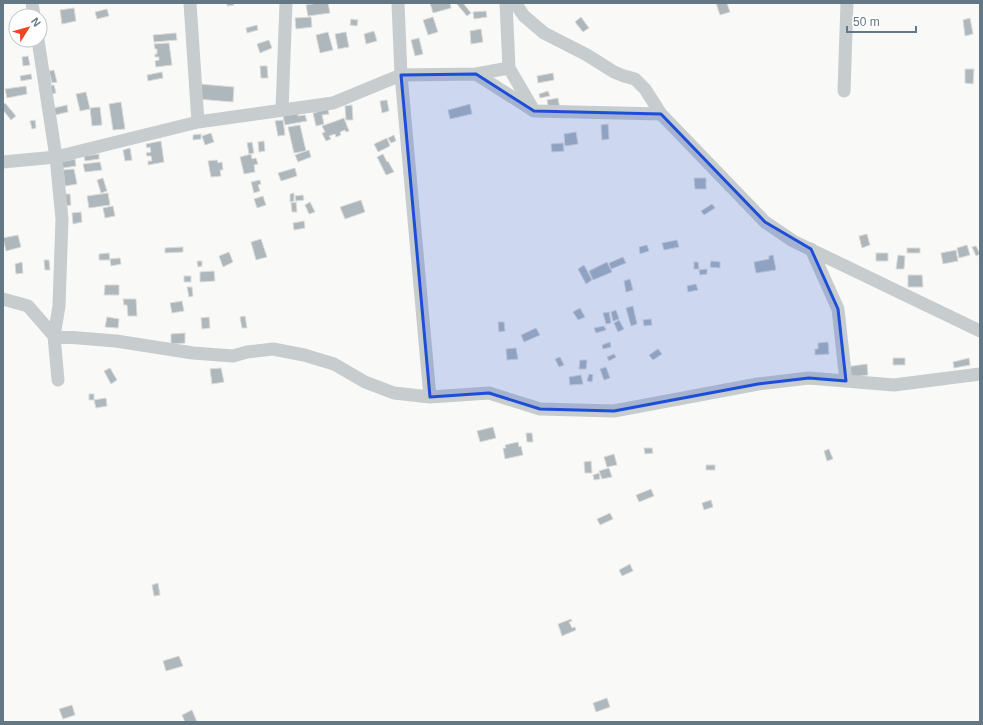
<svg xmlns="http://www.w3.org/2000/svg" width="983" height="725" viewBox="0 0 983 725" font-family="Helvetica,sans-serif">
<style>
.building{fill:#adb7bc;stroke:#dbdbd9}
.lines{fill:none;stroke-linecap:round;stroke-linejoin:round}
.minor{stroke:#c7cccf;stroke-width:13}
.marked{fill:#1d4ed8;fill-opacity:0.2;stroke:#1d4ed8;stroke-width:3;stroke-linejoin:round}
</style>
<rect width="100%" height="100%" fill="#f9f9f7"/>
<path class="building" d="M227,3H233L234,5L227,6Z
M318,3H328L330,13L308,16L306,5Z
M430,3H450L451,8L433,13Z
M456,3H463L471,13L467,16Z
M716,3H727L730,12L720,15Z
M74,8L76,21L62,24L60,10Z
M107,9L109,16L97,19L95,12Z
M486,11L487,17L474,19L473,12Z
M311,17L312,27L296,29L295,18Z
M433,17L438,32L428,35L423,20Z
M581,17L589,28L583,32L575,22Z
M970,18L973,34L965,36L963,20Z
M351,19L358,20L357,26L350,25Z
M257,25L258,30L247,33L246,28Z
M481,29L483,42L471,44L470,31Z
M374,31L377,41L366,44L364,34Z
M328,32L333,50L320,53L316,35Z
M346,32L349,47L338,49L335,34Z
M176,33L177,40L154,42L153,35Z
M419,38L423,54L415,56L411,40Z
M269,40L272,48L260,53L257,44Z
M169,43L172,65L156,67L155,61L159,60V57H155V54H157V49H155L154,44Z
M28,56L30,65L23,66L22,57Z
M260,66H267L268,78H261Z
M965,69H974L973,84L965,83Z
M54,70L57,82L52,83L49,71Z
M162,72L163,78L148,81L147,75Z
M553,73L554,80L538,83L537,76Z
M31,74L32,79L21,81L20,76Z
M199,84L234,87L233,102L198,99Z
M54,85L56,93L51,94L49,86Z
M26,86L27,94L7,98L5,89Z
M548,91L550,96L540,98L539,94Z
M86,92L90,109L80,111L76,94Z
M558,98L560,109L549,111L547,100Z
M387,100L389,111L382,113L380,101Z
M121,102L125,129L113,130L109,104Z
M5,103L16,116L11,120L3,110V105Z
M470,104L472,114L450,119L448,110Z
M67,105L68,112L55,115L54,108Z
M352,105L353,120H346L345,106Z
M100,107L102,125L92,126L90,108Z
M328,109L329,114L322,115L324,124L316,126L313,113Z
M298,113V116L305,115L307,121L285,125L283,116Z
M344,118L349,131L346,132L345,130L340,132L341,135L336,137L335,134L329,136L331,139L326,141L322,133L325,132L322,126Z
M35,120L36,128L32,129L30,121Z
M283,120L285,135L278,136L275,121Z
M608,124L609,139L602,140L601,125Z
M300,125L306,151L294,153L288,127Z
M576,132L578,144L565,146L564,134Z
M211,133L214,142L205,145L202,136Z
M201,134V139L193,140V135Z
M394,135L396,141L391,143L388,138Z
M387,138L390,146L378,152L374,144Z
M161,141L164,162L148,165V161H152L151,156H147L146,153L151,152L150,147L147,148L146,144Z
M264,141L265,151L259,152L258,142Z
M252,142L254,153L249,154L247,143Z
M563,143L564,151L552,152L551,144Z
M130,148L132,160L125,161L123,150Z
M309,150L311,157L298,162L295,155Z
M99,154V159L85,161L84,156Z
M251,154L252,159L256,158L258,164L254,165L255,172L244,174L240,157Z
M383,154L387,162L388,161L394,172L386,175L377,157Z
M75,159L76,166L62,168L61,162Z
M217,160L218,163L222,162L223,170H220L221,176L211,177L208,161Z
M100,162L102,170L85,172L83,164Z
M295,168L297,176L281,181L278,173Z
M74,169L77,184L65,186L63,170Z
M103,178L107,191L101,193L97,180Z
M694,178H706V189H695Z
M260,180L261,184L258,185L260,191L254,193L251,182Z
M108,193L110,205L89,208L87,196Z
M294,193V201L290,202V194Z
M62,194H70L71,205L63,206Z
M303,195L304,200L296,201L295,196Z
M263,196L266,205L257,208L254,199Z
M361,200L365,212L345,219L340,207Z
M296,202L297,212H292L291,203Z
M310,202L315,212L309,214L305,205Z
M712,204L715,208L704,215L701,211Z
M113,206L115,216L105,218L103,208Z
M81,212L82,222L73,224L72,213Z
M304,221L305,228L294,230L293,223Z
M867,234L870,245L862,248L859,236Z
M18,235L21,247L6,251L3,238Z
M261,239L267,257L256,260L251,242Z
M677,240L679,247L664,250L662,243Z
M647,245L649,251L640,254L639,247Z
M967,245L970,255L959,258L957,248Z
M976,246L980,254L976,256L972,247Z
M183,247V252L165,253V248Z
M907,248H920V253H907Z
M956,250L958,261L943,264L941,253Z
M229,252L233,262L223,267L219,256Z
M109,253L110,260H99V254Z
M876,253H888V261H876Z
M773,255L776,270L756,273L754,262L769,259V256Z
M898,255L905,256L904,269H896Z
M623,257L626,263L611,269L609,263Z
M120,258L121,264L111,266L110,259Z
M44,260H49L50,270H45Z
M197,261H202V266L198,267Z
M711,261L720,262V268L710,267Z
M22,262L23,273L16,274L15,264Z
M607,262L612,272L593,280L589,271Z
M694,262H698L699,269H694Z
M584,265L592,280L586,284L578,269Z
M707,269V274L700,275L699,270Z
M214,271L215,281L200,282V272Z
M908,275H922L923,287H908Z
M184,276H191V282H184Z
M630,279L633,290L626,292L624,281Z
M696,284L698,290L688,292L687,286Z
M105,285H119V295H104Z
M187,287H192L193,296L189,297Z
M123,299H136L137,316H128L127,305H124Z
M182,301L184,311L172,313L170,303Z
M633,306L637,324L631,326L626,308Z
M580,308L585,317L578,320L573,312Z
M616,310L619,319L613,321L611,312Z
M609,312L611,323L606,324L603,313Z
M245,316L247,328H242L240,317Z
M107,317L119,319L118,328L105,327Z
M209,317L210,328L202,329L201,318Z
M651,319L652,325L644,326L643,320Z
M619,320L624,329L618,332L614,323Z
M498,322H504L505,331L499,332Z
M604,326L606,330L596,333L594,328Z
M536,328L540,335L524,342L521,335Z
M185,333V343L171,344V334Z
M610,342L611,347L603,349L602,345Z
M828,342L829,354L815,355V349H818V343Z
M516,348L518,359L507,360L506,349Z
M658,349L662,354L653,360L649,355Z
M614,354L616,357L609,361L607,357Z
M560,357L564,365L559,367L555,359Z
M893,358H905V365H893Z
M969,358L970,365L954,368L953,362Z
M580,360H587L586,369H579Z
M867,364L868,375L846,378L845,367Z
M606,367L610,378L604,380L600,369Z
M110,368L117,380L111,384L104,371Z
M221,368L224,382L212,384L210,369Z
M589,374L593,375L592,382L587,381Z
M581,375L583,384L570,385L569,377Z
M89,394H94V400H89Z
M106,398L107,406L96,408L94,400Z
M493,427L496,438L480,442L477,431Z
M526,433H532L533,442H527Z
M518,442L519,447L521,446L523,455L505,459L503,448H506L505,445Z
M644,448H652L653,453L645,454Z
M829,449L833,459L827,461L824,451Z
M614,454L617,465L607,467L604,457Z
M591,461L592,473H585L584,462Z
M706,465H715V470H706Z
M609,468L612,477L602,479L599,471Z
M599,473L600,479L594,480L593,475Z
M651,489L654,496L639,502L636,495Z
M711,500L713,507L704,510L702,503Z
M610,513L613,519L600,525L597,519Z
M630,564L633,571L622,576L619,570Z
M158,583L160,595L154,596L152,585Z
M571,619L572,621L569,622L572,628L575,627L576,630L562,636L558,624Z
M179,656L183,666L166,671L163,661Z
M607,698L610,707L596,712L593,703Z
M72,705L75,715L63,719L59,709Z
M192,710L197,722H185L182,715Z"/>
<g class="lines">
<path class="minor" d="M32,3L34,16
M190,3L198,122
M398,3L401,75L430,397
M506,3L509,68L533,109
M515,3L524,16L544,33L587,55L614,72L624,76L635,79L645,89L661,114
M38,40L56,157L62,219L59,306L54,336L58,380
M476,74L509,68
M844,91L847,3
M282,110L286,3
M3,162L56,157L198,122L333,103L401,75L476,74L534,111L661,114L765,222L793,241L980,331
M811,249L838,309L846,381
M3,299L28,306L54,336L116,341L193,353L233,356L247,352L273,349L304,355L334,364L365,382L394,393L430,397L489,393L540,409L614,411L758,384L809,378L894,385L980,374"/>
</g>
<path class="marked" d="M476,74L534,111L661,114L765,222L811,249L838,309L846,381L809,378L758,384L614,411L540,409L489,393L430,397L401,75Z"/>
<rect width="983" height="725" fill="none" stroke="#637784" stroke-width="8"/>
<g transform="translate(28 28) rotate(53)"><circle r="19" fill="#ffffff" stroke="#c1c9ce"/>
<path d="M0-3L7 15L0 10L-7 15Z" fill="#ed4623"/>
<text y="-6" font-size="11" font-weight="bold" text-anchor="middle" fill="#637784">N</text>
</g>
<path d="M847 26v6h69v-6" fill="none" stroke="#637784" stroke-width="2"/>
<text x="853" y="26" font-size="12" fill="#637784" stroke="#ffffff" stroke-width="3" paint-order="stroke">50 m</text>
</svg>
